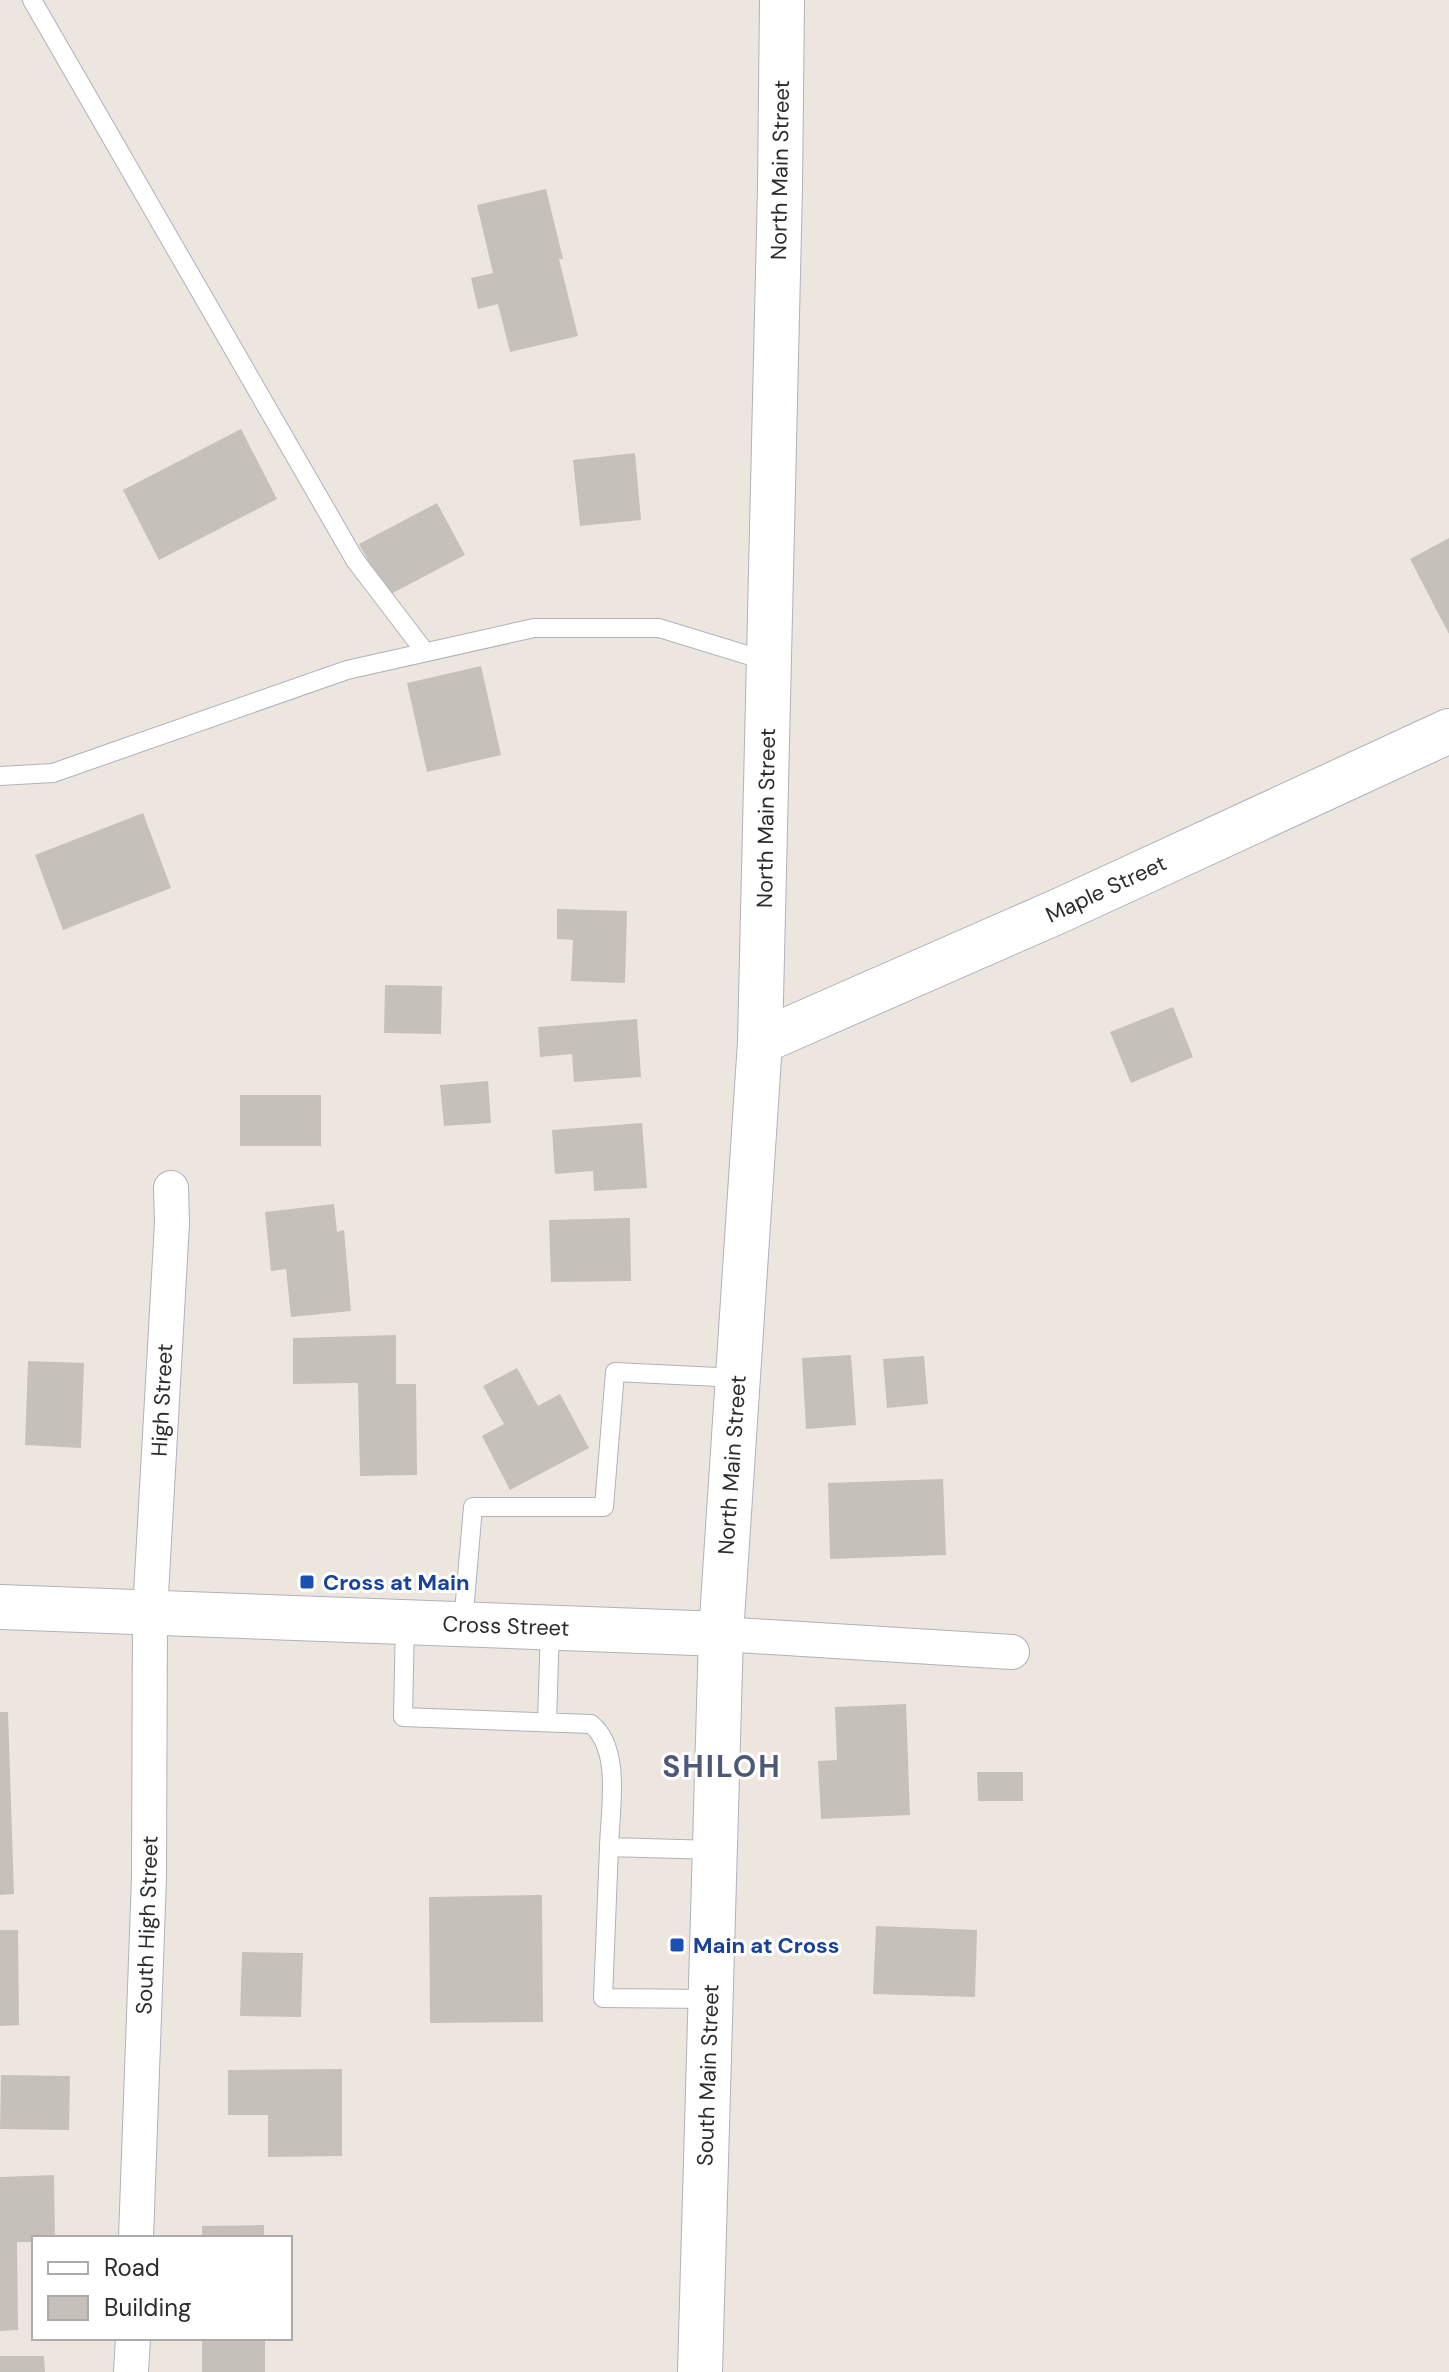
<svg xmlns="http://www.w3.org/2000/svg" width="1449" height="2372" viewBox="0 0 1449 2372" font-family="'DM Sans',sans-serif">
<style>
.building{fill:#c5c1ba}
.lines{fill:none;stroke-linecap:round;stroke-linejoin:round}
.service-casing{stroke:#afb2bb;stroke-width:20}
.minor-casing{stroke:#afb2bb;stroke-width:36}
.secondary-casing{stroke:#afb2bb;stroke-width:46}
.service{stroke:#fff;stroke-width:18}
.minor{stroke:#fff;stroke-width:34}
.secondary{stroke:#fff;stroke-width:44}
.transit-dot{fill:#1a4fb4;stroke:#fff;stroke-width:3}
.labels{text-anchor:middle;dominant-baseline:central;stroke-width:6;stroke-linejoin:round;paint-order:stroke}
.street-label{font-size:22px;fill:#2c2c2c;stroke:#fff}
.transit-label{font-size:22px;font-weight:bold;fill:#164399;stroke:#fff;text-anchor:start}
.district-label{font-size:30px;font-weight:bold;letter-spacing:2px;fill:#4e597a;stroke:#fff}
</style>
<rect width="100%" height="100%" fill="#ece6df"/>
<path class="building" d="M546,189L563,259H559L578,336L510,352L498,304L478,309L471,278L493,273L477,205Z
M241,429L277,499L159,560L123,490Z
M635,453L641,520L580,526L573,460Z
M437,503L465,555L387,596L359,544Z
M1449,538V634L1410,559Z
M481,666L501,755L427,772L407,683Z
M143,813L171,888L63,930L35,855Z
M557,909L627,911L625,983L571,981L573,940L557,939Z
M385,985L442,986L441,1034L384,1033Z
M1173,1007L1193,1057L1131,1083L1110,1032Z
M637,1019L641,1077L574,1082L572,1054L540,1057L538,1027Z
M488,1081L491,1123L444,1126L440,1085Z
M240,1095H321V1146H240Z
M642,1123L647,1188L594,1191L593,1171L555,1174L552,1130Z
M334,1204L337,1232L344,1230L351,1311L291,1317L286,1269L271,1271L265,1212Z
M630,1218L631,1281L551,1282L549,1220Z
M396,1335V1384H416L417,1475L360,1476L358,1383L293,1384V1338Z
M851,1355L856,1425L806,1429L802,1358Z
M924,1356L928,1404L887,1408L883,1359Z
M28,1361L84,1363L81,1448L25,1445Z
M517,1368L538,1406L560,1394L589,1448L510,1490L482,1436L504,1424L483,1386Z
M943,1479L946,1555L830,1559L828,1483Z
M906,1704L910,1815L821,1819L818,1761L837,1760L835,1707Z
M0,1712H8L14,1894L0,1895Z
M977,1772H1023V1801H978Z
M542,1895L543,2022L430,2023L429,1897Z
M876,1926L977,1930L975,1997L873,1994Z
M0,1930H18L19,2025L0,2026Z
M242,1952L303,1953L301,2017L240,2016Z
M342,2069V2156L268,2157V2115H228V2070Z
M1,2075L70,2076L69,2130L0,2129Z
M54,2175L55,2238H34V2242H17L18,2330L0,2331V2177Z
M264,2225V2238H202V2226Z
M202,2338H265V2372H202Z
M0,2356H44L45,2372H0Z"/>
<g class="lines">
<g class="service-casing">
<path id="service" d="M32,0L355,560L425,652
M0,776L53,773L347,670L534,628H659L770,662
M405,1622L403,1717L591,1724C622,1749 610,1810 609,1847L715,1850
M463,1624L473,1507H604L615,1372L738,1378
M547,1722L550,1627
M609,1847L603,1998L711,1999"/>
</g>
<g class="minor-casing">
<path id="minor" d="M721,1634L1012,1652
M136,2238L149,1877L150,1612L172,1223L171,1188
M131,2372L133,2338"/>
</g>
<g class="secondary-casing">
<path id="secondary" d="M760,1042L1061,910L1449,731
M0,1607L721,1634
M700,2372L721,1634L760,1042L780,187L782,0"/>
</g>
<use href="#service" class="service"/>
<use href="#minor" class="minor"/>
<use href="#secondary" class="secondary"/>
</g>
<g class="transit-dot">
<rect x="299" y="1574" width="16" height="16" rx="4"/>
<rect x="669" y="1937" width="16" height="16" rx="4"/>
</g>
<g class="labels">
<g class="street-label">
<text transform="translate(780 170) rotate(-89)">North Main Street</text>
<text transform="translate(766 818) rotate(-89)">North Main Street</text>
<text transform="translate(1106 889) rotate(-25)">Maple Street</text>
<text transform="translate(162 1400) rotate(-87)">High Street</text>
<text transform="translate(732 1465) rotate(-86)">North Main Street</text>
<text transform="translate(506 1626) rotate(2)">Cross Street</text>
<text transform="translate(147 1925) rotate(-88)">South High Street</text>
<text transform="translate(708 2075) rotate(-88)">South Main Street</text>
</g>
<g class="transit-label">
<text x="323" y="1582">Cross at Main</text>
<text x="693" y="1945">Main at Cross</text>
</g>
<g class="district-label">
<text x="722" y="1766">SHILOH</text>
</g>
</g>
<rect x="32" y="2236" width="260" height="104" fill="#ffffff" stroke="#ababab" stroke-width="2"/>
<rect x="48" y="2262" width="40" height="12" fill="#ffffff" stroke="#ababab" stroke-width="2"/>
<text x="104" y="2276" font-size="24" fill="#2c2c2c">Road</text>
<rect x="48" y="2296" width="40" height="24" fill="#c5c1ba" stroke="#ababab" stroke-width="2"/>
<text x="104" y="2316" font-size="24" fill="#2c2c2c">Building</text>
</svg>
